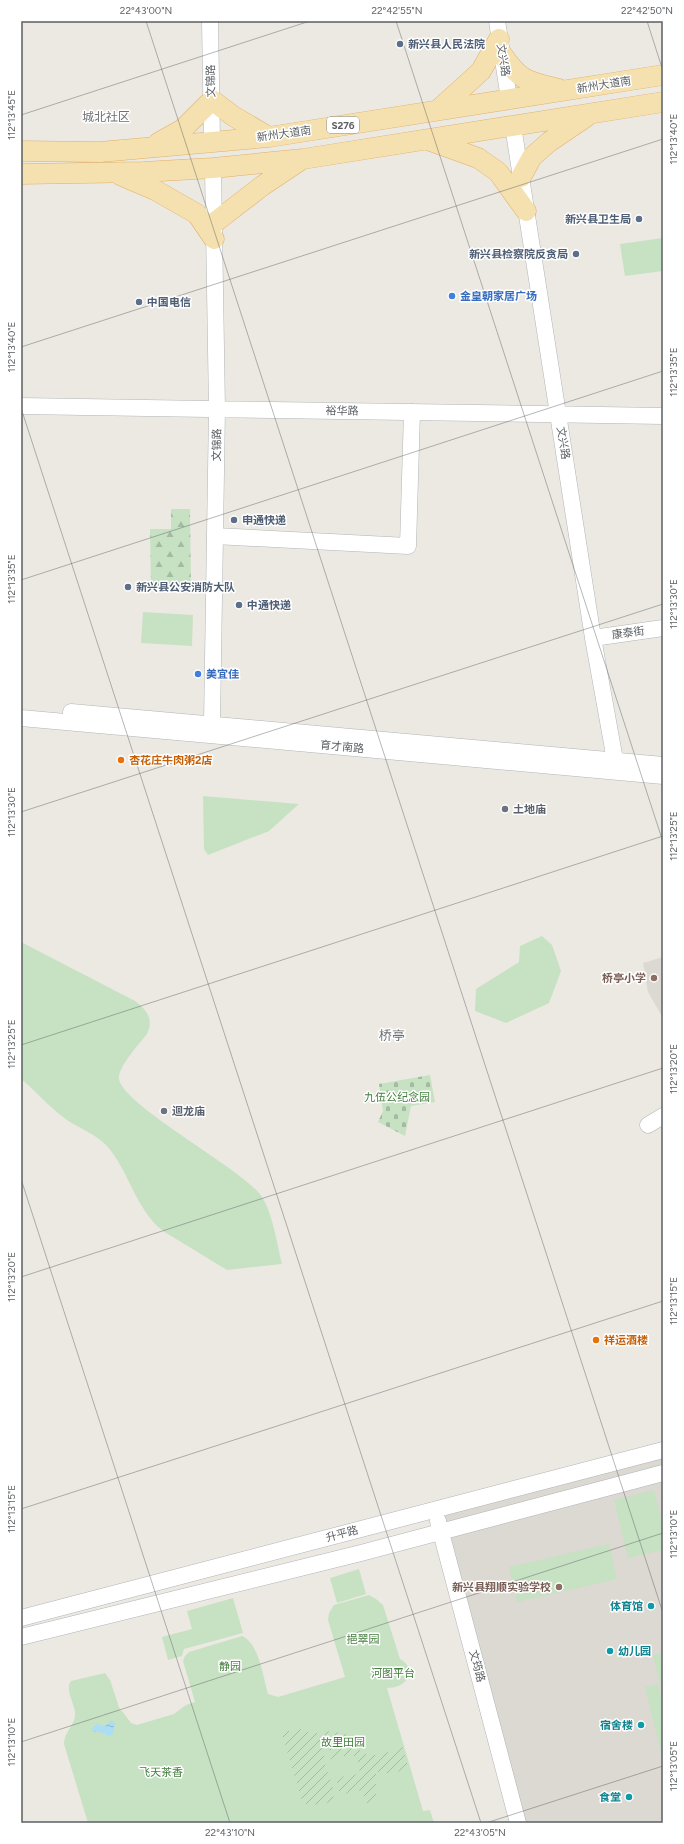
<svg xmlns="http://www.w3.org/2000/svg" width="684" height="1844" viewBox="0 0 684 1844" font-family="Figtree,'Noto Sans SC',sans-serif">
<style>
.education{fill:#dcd8d2}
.green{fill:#c7e1c3}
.forest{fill:url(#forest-firs)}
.cemetery{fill:url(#cemetery-stones)}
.garden{fill:url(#garden-furrows)}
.water{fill:url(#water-ripples)}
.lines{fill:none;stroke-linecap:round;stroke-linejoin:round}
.minor-casing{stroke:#b1b4b7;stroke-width:17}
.major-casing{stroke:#e1af68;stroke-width:21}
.minor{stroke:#fff;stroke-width:16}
.major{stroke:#f5e1af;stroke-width:20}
.ticks{fill:none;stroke:#5b5f62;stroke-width:1;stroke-opacity:0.45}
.service-dot{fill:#5c6f8a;stroke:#fff;stroke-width:1.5}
.shop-dot{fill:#3f7fe0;stroke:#fff;stroke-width:1.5}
.food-dot{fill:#e8710a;stroke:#fff;stroke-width:1.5}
.worship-dot{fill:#6b7280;stroke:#fff;stroke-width:1.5}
.education-dot{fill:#8d6e63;stroke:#fff;stroke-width:1.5}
.culture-dot{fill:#0f9aa8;stroke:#fff;stroke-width:1.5}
.labels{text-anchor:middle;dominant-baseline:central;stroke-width:3;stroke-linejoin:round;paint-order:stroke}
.shield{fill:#fff;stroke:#8c8f91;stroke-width:1}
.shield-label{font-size:10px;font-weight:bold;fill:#5b5f62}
.service-label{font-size:11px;font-weight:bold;fill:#4e5e75;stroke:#fff;text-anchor:start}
.street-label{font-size:11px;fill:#5b5f62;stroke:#fff}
.shop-label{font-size:11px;font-weight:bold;fill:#366cbe;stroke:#fff;text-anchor:start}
.food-label{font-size:11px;font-weight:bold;fill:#c56008;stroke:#fff;text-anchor:start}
.worship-label{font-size:11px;font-weight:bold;fill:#5b616d;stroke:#fff;text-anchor:start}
.education-label{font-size:11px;font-weight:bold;fill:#785e54;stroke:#fff;text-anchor:end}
.park-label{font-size:11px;fill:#447f3e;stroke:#fff}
.culture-label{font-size:11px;font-weight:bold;fill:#0d838f;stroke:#fff;text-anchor:end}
.neighbourhood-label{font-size:12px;fill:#6d7174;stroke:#fff}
.quarter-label{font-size:13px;fill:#6d7174;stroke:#fff}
.neatline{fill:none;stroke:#5b5f62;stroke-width:1.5}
.ticks-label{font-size:10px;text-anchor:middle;fill:#5b5f62}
</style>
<defs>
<pattern id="forest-firs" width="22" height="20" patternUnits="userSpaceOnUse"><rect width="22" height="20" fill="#c7e1c3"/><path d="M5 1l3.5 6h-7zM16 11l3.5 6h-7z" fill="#a5baa2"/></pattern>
<pattern id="cemetery-stones" width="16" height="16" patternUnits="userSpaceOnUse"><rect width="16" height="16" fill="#c7e1c3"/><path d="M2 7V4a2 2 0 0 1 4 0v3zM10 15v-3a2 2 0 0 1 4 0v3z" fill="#a5baa2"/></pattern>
<pattern id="garden-furrows" width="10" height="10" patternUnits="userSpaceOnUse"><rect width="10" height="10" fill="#c7e1c3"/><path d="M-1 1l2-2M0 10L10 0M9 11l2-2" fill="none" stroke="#a5baa2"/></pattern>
<pattern id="water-ripples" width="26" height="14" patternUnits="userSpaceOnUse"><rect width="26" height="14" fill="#abdef5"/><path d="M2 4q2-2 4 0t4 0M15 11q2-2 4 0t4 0" fill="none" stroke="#8eb7ca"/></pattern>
</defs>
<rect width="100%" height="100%" fill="#ece9e3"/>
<path class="education" d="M663,957V1018L648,992L643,963Z
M663,1450V1823H518L435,1510Z"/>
<path class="green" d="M663,238V271L625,276L620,244Z
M143,612L193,615L192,646L141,643Z
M203,796L299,804L269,831L208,855L204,849Z
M542,936L552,945L561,971L549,1003L506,1023L475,1011L476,989L519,962L520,946Z
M21,942L135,1001C147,1010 154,1019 147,1034C140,1043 117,1068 119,1079C123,1105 235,1165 259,1193C272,1208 277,1244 282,1264L227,1270L163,1231C135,1209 129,1170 106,1145C95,1134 79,1128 67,1120C50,1108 37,1092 21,1079Z
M654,1490L663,1527V1550L628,1558L614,1500Z
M609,1544L617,1579L517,1602L509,1567Z
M359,1569L366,1594L337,1603L330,1578Z
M369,1595L376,1599L383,1605L400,1659C419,1670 406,1689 387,1688L423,1811L430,1810L434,1823H88L64,1744C64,1732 75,1725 75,1715C76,1704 64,1691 71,1681L105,1673L110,1680L120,1710L122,1711L131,1723L137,1725L174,1714L186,1705L195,1702L183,1661L185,1656L189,1652L242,1636C259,1643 263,1677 268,1694L278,1697L345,1677L328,1620L329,1613L334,1605Z
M233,1598L243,1633L184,1649L182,1656L168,1660L162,1637L192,1629L187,1611Z
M663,1653V1697L653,1655Z
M658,1684L663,1704V1761L645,1687Z"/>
<path class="forest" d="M171,509H190L191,590H151L150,529H171Z"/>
<path class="cemetery" d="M430,1075L435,1102L411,1106L405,1136L378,1122L383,1111L379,1084Z"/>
<path class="garden" d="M298,1728C309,1733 317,1735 329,1731C330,1740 323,1749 324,1759C327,1782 354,1809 303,1804L281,1731H294Z
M334,1732L345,1733C350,1738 356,1748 362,1752C374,1759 392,1752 402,1745L408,1767L393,1774L376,1772V1796L369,1809L362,1790L340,1795L337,1782L344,1776L359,1774L360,1764L353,1755L335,1757L329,1760C328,1751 333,1741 334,1732Z"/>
<path class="water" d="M109,1721H113L115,1724L113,1734L109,1736L100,1732H93L92,1729L95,1725L99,1724L100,1726L109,1724Z"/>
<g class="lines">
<g class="minor-casing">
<path id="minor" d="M210,21L212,141
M497,21L509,99
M513,126L593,638L615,760
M21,406L663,416
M215,536L408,546L412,412
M593,638L663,628
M71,712L663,765
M21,718L663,776
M212,723L217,409L213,168
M648,1125L663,1116
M438,1521L518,1823
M21,1618L663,1450
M21,1637L361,1553L663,1473"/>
</g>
<g class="major-casing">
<path id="major" d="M501,53C521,82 527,81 559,89
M438,110L481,71L499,39
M428,140L478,158L498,172L526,211
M158,143L183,129L212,100L233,116L269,137
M21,151L100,152L269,137L663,75
M21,174L143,172L213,168L303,159L663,102
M120,175L155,190L197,214L214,239
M521,177L532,157L549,142L586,117
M214,223L262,186L301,160"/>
</g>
<use href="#minor" class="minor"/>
<use href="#major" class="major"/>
</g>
<path class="ticks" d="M146,21L663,1613M396,21L663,842M647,21L663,71M21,115L310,21M21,347L663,139M21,408L481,1823M21,580L663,371M21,812L663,604M21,1045L663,836M21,1179L230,1823M21,1277L663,1068M21,1509L663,1301M21,1742L663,1533M486,1823L663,1766"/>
<g class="service-dot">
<circle cx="400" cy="44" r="4"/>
<circle cx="639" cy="219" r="4"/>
<circle cx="576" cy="254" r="4"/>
<circle cx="139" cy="302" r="4"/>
<circle cx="234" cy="520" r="4"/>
<circle cx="128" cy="587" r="4"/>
<circle cx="239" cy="605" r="4"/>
</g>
<g class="shop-dot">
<circle cx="452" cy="296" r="4"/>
<circle cx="198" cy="674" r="4"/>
</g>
<g class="food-dot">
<circle cx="121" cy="760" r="4"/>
<circle cx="596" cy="1340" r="4"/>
</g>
<g class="worship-dot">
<circle cx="505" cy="809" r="4"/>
<circle cx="164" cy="1111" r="4"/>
</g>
<g class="education-dot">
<circle cx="654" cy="978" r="4"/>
<circle cx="559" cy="1587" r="4"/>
</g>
<g class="culture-dot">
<circle cx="651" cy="1606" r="4"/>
<circle cx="610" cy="1651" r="4"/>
<circle cx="641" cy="1725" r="4"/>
<circle cx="629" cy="1797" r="4"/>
</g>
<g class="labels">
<rect class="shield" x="327" y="117" width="32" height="16" rx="3"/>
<g class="shield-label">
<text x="343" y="125">S276</text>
</g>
<g class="service-label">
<text x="408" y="44">新兴县人民法院</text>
<text x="631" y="219" text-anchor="end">新兴县卫生局</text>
<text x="568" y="254" text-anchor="end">新兴县检察院反贪局</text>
<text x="147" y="302">中国电信</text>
<text x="242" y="520">申通快递</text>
<text x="136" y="587">新兴县公安消防大队</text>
<text x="247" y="605">中通快递</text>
</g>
<g class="street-label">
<text transform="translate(503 60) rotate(81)">文兴路</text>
<text transform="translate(211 81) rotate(-91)">文锦路</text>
<text transform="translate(604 85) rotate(-9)">新州大道南</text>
<text transform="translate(284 134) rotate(-8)">新州大道南</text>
<text transform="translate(342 411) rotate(1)">裕华路</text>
<text transform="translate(563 443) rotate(81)">文兴路</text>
<text transform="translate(217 445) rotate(-89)">文锦路</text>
<text transform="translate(628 633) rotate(-8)">康泰街</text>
<text transform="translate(342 747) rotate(5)">育才南路</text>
<text transform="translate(342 1534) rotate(-15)">升平路</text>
<text transform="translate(477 1666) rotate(75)">文筠路</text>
</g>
<g class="shop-label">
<text x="460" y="296">金皇朝家居广场</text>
<text x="206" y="674">美宜佳</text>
</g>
<g class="food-label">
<text x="129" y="760">杏花庄牛肉粥2店</text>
<text x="604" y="1340">祥运酒楼</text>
</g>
<g class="worship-label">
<text x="513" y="809">土地庙</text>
<text x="172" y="1111">迴龙庙</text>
</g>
<g class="education-label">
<text x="646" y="978">桥亭小学</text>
<text x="551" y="1587">新兴县翔顺实验学校</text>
</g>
<g class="park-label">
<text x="397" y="1097">九伍公纪念园</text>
<text x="363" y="1639">挹翠园</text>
<text x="230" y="1666">静园</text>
<text x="393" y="1673">河图平台</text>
<text x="343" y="1742">故里田园</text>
<text x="161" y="1772">飞天茶香</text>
</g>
<g class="culture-label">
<text x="643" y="1606">体育馆</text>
<text x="618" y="1651" text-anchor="start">幼儿园</text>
<text x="633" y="1725">宿舍楼</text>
<text x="621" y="1797">食堂</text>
</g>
<g class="neighbourhood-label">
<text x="106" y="117">城北社区</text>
</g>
<g class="quarter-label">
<text x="392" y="1035">桥亭</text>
</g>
</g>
<rect width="684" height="1844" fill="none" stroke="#ffffff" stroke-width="44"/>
<rect x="22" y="22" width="640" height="1800" class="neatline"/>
<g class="ticks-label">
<text x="146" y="14">22°43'00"N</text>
<text x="397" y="14">22°42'55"N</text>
<text x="647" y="14">22°42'50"N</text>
<text transform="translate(11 115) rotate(-90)" y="4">112°13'45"E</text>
<text transform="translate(673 139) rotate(-90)" y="4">112°13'40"E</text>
<text transform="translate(11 347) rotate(-90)" y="4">112°13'40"E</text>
<text transform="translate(673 372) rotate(-90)" y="4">112°13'35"E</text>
<text transform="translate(11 579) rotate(-90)" y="4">112°13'35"E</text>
<text transform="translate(673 604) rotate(-90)" y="4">112°13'30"E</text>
<text transform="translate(11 812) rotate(-90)" y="4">112°13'30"E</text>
<text transform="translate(673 836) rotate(-90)" y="4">112°13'25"E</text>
<text transform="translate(11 1044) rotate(-90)" y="4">112°13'25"E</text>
<text transform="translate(673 1069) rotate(-90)" y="4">112°13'20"E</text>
<text transform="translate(11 1277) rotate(-90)" y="4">112°13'20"E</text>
<text transform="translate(673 1301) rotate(-90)" y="4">112°13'15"E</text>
<text transform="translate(11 1509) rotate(-90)" y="4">112°13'15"E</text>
<text transform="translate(673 1534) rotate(-90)" y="4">112°13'10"E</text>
<text transform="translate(11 1742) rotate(-90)" y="4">112°13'10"E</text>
<text transform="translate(673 1766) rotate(-90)" y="4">112°13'05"E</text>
<text x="230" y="1836">22°43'10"N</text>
<text x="480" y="1836">22°43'05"N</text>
</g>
</svg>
